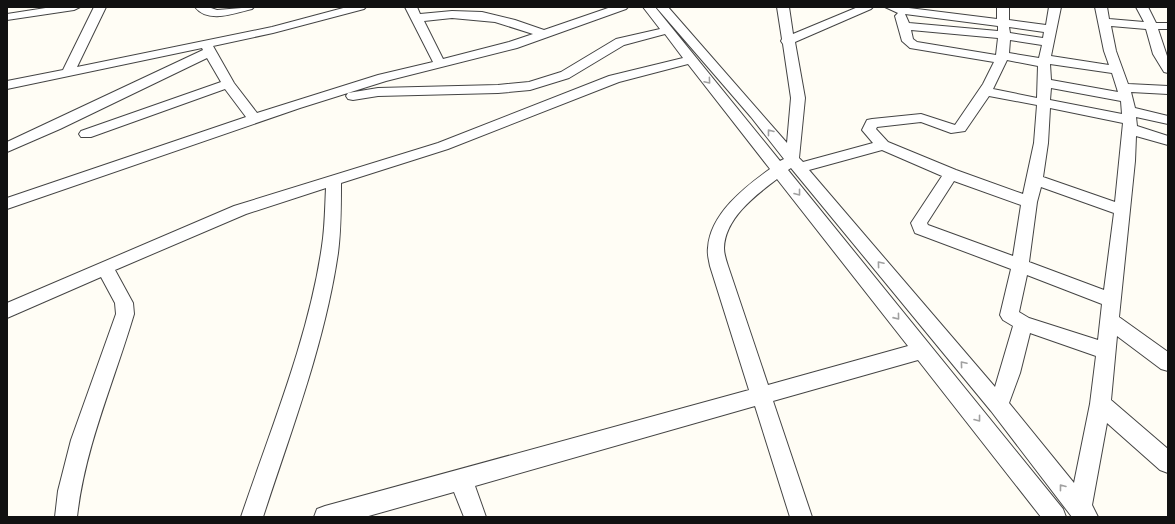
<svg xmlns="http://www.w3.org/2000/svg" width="1175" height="524" viewBox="0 0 1175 524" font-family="Merriweather,serif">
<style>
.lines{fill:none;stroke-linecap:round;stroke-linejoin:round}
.minor-casing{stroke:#444;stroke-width:2}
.minor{fill:#fff;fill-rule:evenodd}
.oneway{stroke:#a0a0a0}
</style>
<rect width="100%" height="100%" fill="#fffdf5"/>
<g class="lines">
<g class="minor-casing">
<path id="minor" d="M52,7H80L74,10L7,20V14Z
M94,7H106L77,67L272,27L347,7H366L364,9L273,33L213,46L234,83L257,113L378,75L433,62L405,7H417L420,14L452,11L482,12L515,20L544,30L611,7H628L626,9L517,48L386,81L300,108L7,209V198L246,117L225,89L91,137H81L79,134L81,131L221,82L207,58L60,129L7,152V142L203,50L202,48L7,89V81L63,70ZM452,18L495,22L533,34L509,42L443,59L424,21Z
M195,7H208L217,10L254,7L252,9C235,13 208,24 195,7Z
M643,7H655L780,161L784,159L751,117L656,7H668L787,143L791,98L783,44L781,41L782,39L777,7H789L793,34L858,7H873L871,9L795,42L805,98L799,158L803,162L873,143L862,130L867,120L872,119L921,114L955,125L983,84L994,62L910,48L902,41L895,16L898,13L885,7H901L997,19V7H1009V20L1046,25L1049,7H1061L1051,56L1109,65L1104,51L1095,7H1107L1109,19L1144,22L1136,7H1148L1156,23H1168V29H1158L1168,59V73L1164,72L1153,54L1146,29L1111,26L1116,51L1128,84L1168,86V94L1131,92L1135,108L1168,116V124L1136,117L1137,126L1168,136V145L1136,136L1135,161L1119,317L1168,352V371L1161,369L1117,336L1111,400L1168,449V473L1160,470L1107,423L1092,505L1098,517H1072L991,411L791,168L788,170L1063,509L1066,517H1041L918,360L773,401L812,517H790L755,406L475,486L486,517H464L454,492L365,517H314L317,509L325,506L749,390L710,266C709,260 707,254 708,248C710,214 745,187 770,169L688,64L619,82L448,149L341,183C341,207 341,230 338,253C325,343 291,431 263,517H241C270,431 309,337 322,246C325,227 325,207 326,188L246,214L115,270L133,303L134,314C114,382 85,446 77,517H55L58,491L71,440L116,314L115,303L101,277L7,318V303L234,206L438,143L609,76L683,58L665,34L624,45L569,78L530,90L498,93L378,96L353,100L348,99L346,96L348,93L378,88L498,85L529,82L561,72L616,39L660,29ZM905,14L998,26V31L909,23ZM1009,27L1044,32L1043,38L1010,33ZM911,30L998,38L996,55L917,42L913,39ZM1010,40L1042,45L1039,58L1009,53ZM1007,60L1038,66L1037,98L993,89ZM1050,64L1112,73L1118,92L1051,80ZM1051,88L1121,101L1122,114L1050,100ZM989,96L1037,105L1034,143L1023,194L956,170L888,142L876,129L877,127L921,122L951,133L965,131ZM1050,108L1123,123L1115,202L1043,177L1048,143ZM882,150L942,176L911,223L915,233L1011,269L1000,315L1003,320L1013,326L995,387L809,170ZM777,179L908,346L768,385L728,266C726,260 724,254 724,248C725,218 756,195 777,179ZM954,181L1021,205L1013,256L928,225L927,223ZM1041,187L1114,213L1104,290L1029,262L1037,202ZM1027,275L1102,304L1098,340L1029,318L1019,312ZM1030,333L1096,356L1090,404L1074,483L1009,403L1020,373Z"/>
</g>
<use href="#minor" class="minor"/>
</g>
<defs><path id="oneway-chevron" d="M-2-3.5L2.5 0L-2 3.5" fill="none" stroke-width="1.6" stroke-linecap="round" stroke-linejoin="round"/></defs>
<g class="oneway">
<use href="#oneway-chevron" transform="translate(708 81) rotate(50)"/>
<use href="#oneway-chevron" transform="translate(770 132) rotate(-128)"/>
<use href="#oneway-chevron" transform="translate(798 193) rotate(52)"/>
<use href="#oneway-chevron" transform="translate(880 264) rotate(-130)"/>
<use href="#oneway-chevron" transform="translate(897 317) rotate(51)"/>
<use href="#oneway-chevron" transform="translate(963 364) rotate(-130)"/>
<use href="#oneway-chevron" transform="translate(978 419) rotate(52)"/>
<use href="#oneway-chevron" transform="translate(1062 487) rotate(-128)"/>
</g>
<rect width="1175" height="524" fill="none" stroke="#111111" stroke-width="16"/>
</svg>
